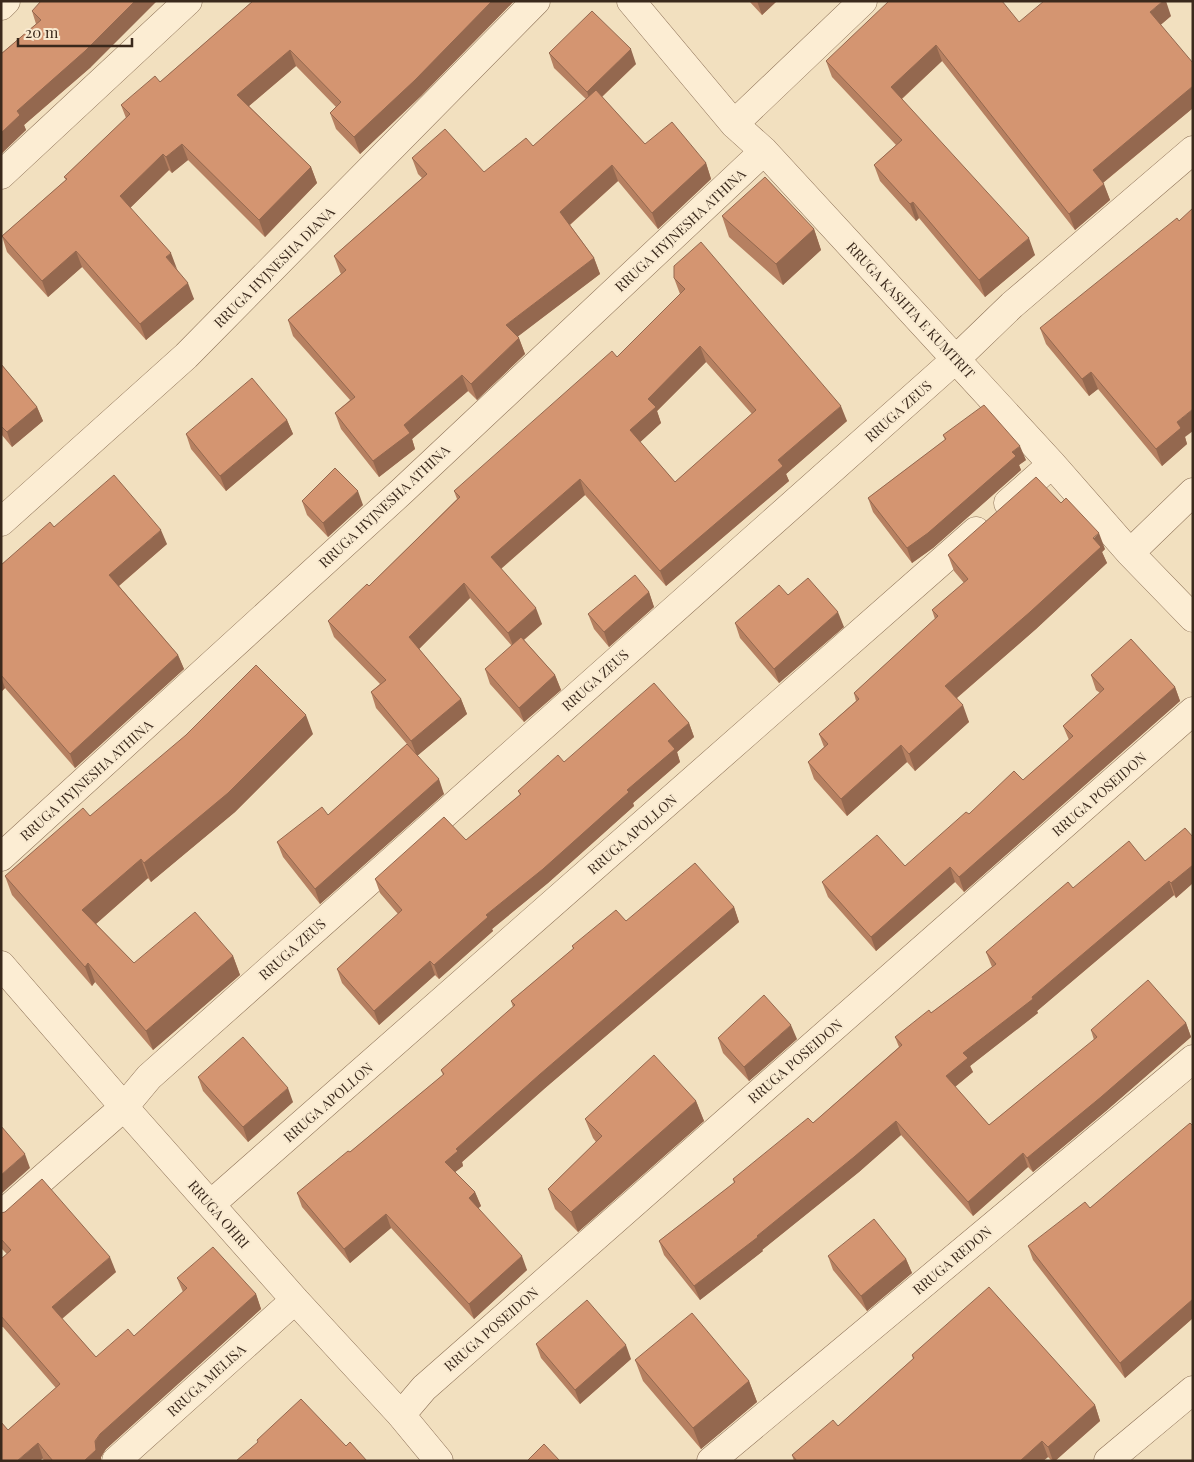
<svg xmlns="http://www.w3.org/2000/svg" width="1194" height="1462" viewBox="0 0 1194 1462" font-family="'Playfair Display',serif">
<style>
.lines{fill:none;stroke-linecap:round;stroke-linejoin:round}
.minor-casing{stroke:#8c7056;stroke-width:29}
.minor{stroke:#fcedd3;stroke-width:28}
.wall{fill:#b68061;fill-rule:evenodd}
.shaded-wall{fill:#94684f}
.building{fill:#d49571;stroke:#94684f;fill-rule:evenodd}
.labels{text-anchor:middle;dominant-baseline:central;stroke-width:4;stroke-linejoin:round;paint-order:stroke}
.street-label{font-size:14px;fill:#3a291c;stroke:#f9ead0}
</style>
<rect width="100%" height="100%" fill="#f2e0bf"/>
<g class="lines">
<g class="minor-casing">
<path id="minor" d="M631,1L734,124L764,151L1052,464L1130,553L1193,618
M1,6L6,1
M734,124L863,1
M1,175L188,1
M1008,503L1052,464
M1,522L186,356L536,1
M1130,553L1193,492
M1,857L401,492L764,151
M1,965L124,1107L295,1300L401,1415L439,1461
M211,1204L976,531
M1,1215L124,1107L149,1077L956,359L1012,305L1193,150
M401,1415L424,1388L1193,711
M116,1461L295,1300
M711,1461L1193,1059
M1108,1461L1193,1390"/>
</g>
<use href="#minor" class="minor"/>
</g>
<path class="wall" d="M253,1H514L421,96L360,154L336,129L330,113L336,107L296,66L249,106L311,167L317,183L265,237L188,160L172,173L169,170L130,208L177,269L194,299L146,340L82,267L48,297L7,252L2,236L66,180L64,177L126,118L121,105L160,82Z
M749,1H777L762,15Z
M32,11L91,67L24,125L26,130L1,154V54L36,24Z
M1171,16L1160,25L1193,108L1103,183L1110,200L1075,230L942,61L902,99L1035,255L985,297L919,218L916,221L880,181L874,165L896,145L832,77L826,61L1019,22Z
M549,53L636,64L602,97L645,144L706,163L711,179L658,229L618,181L570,225L594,258L600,274L518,336L525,354L477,400L468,391L412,439L415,449L379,477L341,429L335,413L350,400L293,336L288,320L341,274L340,272L334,256L422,178L418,174L412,158L484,172L533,146L586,99L554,68Z
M722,216L814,229L821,250L783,285L729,237Z
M674,278L847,421L786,474L789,481L666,586L585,495L501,569L542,624L524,640L555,675L561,690L524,722L490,684L485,669L512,646L470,598L419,649L461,699L467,714L417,756L444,794L320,904L283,857L277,842L328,815L407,744L376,708L371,692L380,684L334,637L328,621L369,586L457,499L454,491L617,357L680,294ZM706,362L752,414L675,482L640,442L661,423L657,411Z
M1040,328L1185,437L1187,444L1162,466L1098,389L1089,396L1046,344Z
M1,364L37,407L43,421L12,447L1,434Z
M287,420L293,434L226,491L191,449L186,434Z
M943,435L1026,460L1019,465L1021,470L933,548L912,563L873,512L868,498L945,440Z
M302,501L363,505L328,537L307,515Z
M54,527L167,544L119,586L178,655L184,669L75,768L5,688L1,692V565Z
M1105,549L1102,552L1107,563L1036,629L957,698L969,722L915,771L907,762L847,816L814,779L808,762L824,747L819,734L856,701L854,693L935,619L932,610L964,583L954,571L948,555Z
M649,592L654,607L609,647L594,629L588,614Z
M788,595L844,627L779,683L740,638L735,623Z
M1091,675L1175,687L1180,701L964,892L955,882L876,951L828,897L822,882L905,866L969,814L1023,780L1069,740L1063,726L1100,693L1096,690Z
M689,723L694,737L677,752L680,762L633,803L634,806L548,883L492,929L493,931L439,979L435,975L379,1025L342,983L337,969L398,914L380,893L375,879L466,840L520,795L518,791L564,762Z
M313,734L235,812L151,882L148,878L96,924L134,963L233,956L240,975L153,1050L95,982L92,986L12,895L5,876L90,816Z
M1193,837V883L1176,898L1174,895L1037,1011L1038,1013L970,1066L973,1072L955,1087L989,1125L1094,1040L1091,1030L1186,1023L1191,1037L1106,1111L1033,1172L1028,1167L973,1216L901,1135L859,1172L762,1250L763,1251L700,1300L664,1255L659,1241L734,1183L733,1179L813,1123L899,1047L895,1037L931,1013L992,967L986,952L1073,888L1145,861Z
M734,907L739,922L544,1089L462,1162L463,1166L455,1172L475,1192L481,1206L478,1208L527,1270L474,1319L391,1228L350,1263L302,1207L297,1193L350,1152L443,1075L441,1070L513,1007L511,1001L573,949L572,946L626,921Z
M718,1038L797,1039L749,1081L723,1053Z
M198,1077L293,1102L248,1142L203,1091Z
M696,1101L704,1121L578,1232L555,1209L548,1189L596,1142L593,1138L585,1119Z
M1193,1126V1318L1125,1378L1033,1260L1028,1246L1090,1208Z
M1,1213L116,1272L62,1319L96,1357L134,1336L183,1292L177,1278L256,1294L261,1309L106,1449L101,1457V1461H45L8,1430L56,1388L3,1327H1V1259L7,1254L1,1248Z
M828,1256L906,1259L912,1273L867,1311L833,1270Z
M536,1344L631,1359L580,1404L541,1358Z
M912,1355L1095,1405L1100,1421L1055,1461H1052L1048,1457L1043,1461H794L792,1455L838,1426L913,1359Z
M635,1360L749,1381L757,1402L701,1449L643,1381Z"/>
<path class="shaded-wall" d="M135,1H157L91,67L24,125L26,130L1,154V133L17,111Z
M492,1H514L421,96L360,154L354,137Z
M757,1H777L762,15Z
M1163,1H1166L1171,16L1156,29L1150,12Z
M936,45L942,61L897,103L891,87Z
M631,49L636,64L592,106L587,92Z
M290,50L296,66L243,111L237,95Z
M1193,86V108L1099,186L1093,170Z
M182,144L188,160L172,173L166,157Z
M163,154L169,170L126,212L120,196Z
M706,163L711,179L658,229L652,213Z
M612,165L618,181L566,228L560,212Z
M311,167L317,183L265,237L259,220Z
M1104,184L1110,200L1075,230L1069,214Z
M913,202L919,218L916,221L910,204Z
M814,229L821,250L783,285L776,264Z
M1029,238L1035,255L985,297L979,280Z
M76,251L82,267L48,297L42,281Z
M171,253L177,269L166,257Z
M594,258L600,274L512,341L506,325Z
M188,283L194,299L146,340L140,324Z
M519,338L525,354L477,400L471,384Z
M700,346L706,362L657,411L661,423L636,446L630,430L648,399Z
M1091,372L1098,389L1089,396L1082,379Z
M462,375L468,391L412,439L415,449L379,477L373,461L404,425Z
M841,406L847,421L786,474L789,481L666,586L660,571L778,460Z
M37,407L43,421L12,447L7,432Z
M1193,409V431L1185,437L1187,444L1162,466L1156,449L1177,422Z
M287,420L293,434L226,491L220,476Z
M1020,446L1026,460L1019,465L1021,470L933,548L912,563L907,548L1012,452Z
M580,479L585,495L496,573L491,557Z
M358,491L363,505L328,537L323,523Z
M161,530L167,544L114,590L109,575Z
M1099,533L1105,549L1102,552L1107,563L1036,629L952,702L945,686Z
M464,583L470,598L415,653L409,637Z
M649,592L654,607L609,647L604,632Z
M536,608L542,624L514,648L508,633Z
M838,612L844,627L779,683L774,669Z
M178,655L184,669L75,768L70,754Z
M555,675L561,690L524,722L519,708Z
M1,677L5,688L1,692Z
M1175,687L1180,701L964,892L959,877Z
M461,699L467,714L417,756L411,741Z
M963,705L969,722L915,771L909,754Z
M306,715L313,734L235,812L151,882L144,863Z
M689,723L694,737L677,752L680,762L633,803L634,806L548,883L492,929L493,931L439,979L434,965L486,915L627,790L668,741Z
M901,745L907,762L847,816L841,799Z
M439,779L444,794L320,904L315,889Z
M141,859L148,878L89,930L82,910Z
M1193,865V883L1176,898L1171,883Z
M950,867L955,882L876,951L871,937Z
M1169,881L1174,895L1037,1011L1038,1013L970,1066L973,1072L951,1090L946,1076L963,1053L1032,997Z
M734,907L739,922L544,1089L462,1162L463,1166L450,1176L445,1162L456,1149L539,1075Z
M233,956L240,975L153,1050L146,1031Z
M430,961L435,975L379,1025L374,1011Z
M88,963L95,982L92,986L85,967Z
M1186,1023L1191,1037L1106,1111L1033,1172L1027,1158Z
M791,1025L797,1039L749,1081L744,1067Z
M288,1088L293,1102L248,1142L243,1127Z
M696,1101L704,1121L578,1232L571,1212Z
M896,1121L901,1135L859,1172L762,1250L763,1251L700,1300L694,1286Z
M1023,1153L1028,1167L973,1216L968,1202Z
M25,1154L30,1168L1,1194V1175Z
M475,1192L481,1206L474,1212L469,1198Z
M386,1214L391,1228L350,1263L344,1249Z
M522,1256L527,1270L474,1319L469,1304Z
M110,1257L116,1272L58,1322L52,1307Z
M906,1259L912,1273L867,1311L861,1296Z
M256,1294L261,1309L106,1449L101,1457V1461H84L100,1434Z
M1193,1299V1318L1125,1378L1120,1363Z
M626,1345L631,1359L580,1404L575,1390Z
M749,1381L757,1402L701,1449L693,1428Z
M1095,1405L1100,1421L1055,1461H1053L1048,1447Z
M1042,1441L1048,1457L1043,1461H1020Z
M38,1443L43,1458L40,1461H17Z"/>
<path class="building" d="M41,1H135L85,51L17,111L20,115L1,133V54L41,20L32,11Z
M253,1H492L415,80L354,137L330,113L341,102L290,50L237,95L311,167L259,220L182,144L166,157L163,154L120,196L171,253L166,257L188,283L140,324L76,251L42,281L2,236L67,179L64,177L130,114L121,105L155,76L160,82Z
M889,1H1002L1019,22L1044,1H1163L1150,12L1193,63V86L1093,170L1104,184L1069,214L936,45L891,87L1029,238L979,280L913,202L910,204L874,165L902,140L826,61Z
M592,11L631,49L587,92L549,53Z
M596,90L645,144L672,122L706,163L652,213L612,165L560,212L594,258L506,325L519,338L471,384L462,375L404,425L410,433L373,461L335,413L355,397L288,320L346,270L334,256L427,174L412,158L445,129L484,172L526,138L533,146Z
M765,177L814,229L776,264L722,216Z
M1193,208V409L1177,422L1181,428L1156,449L1091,372L1082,379L1040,328L1177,218L1179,221Z
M701,242L841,406L778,460L783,466L660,571L580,479L491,557L536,608L508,633L464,583L409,637L461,699L411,741L371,692L386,680L328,621L367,584L369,586L460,497L454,491L612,351L617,357L685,289L674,278V266ZM700,346L756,410L675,482L630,430L656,407L648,399Z
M1,364L37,407L7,432L1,426Z
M252,378L287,420L220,476L186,434Z
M984,405L1020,446L1012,452L1016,456L928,533L907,548L868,498L946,439L943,435Z
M335,468L358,491L323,523L302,501Z
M114,475L161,530L109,575L178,655L70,754L1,675V565L50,522L54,527Z
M1036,477L1061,503L1066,498L1099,533L1093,538L1101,547L1030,612L945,686L963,705L909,754L901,745L841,799L808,762L828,744L819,734L859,699L854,693L938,616L932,610L968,579L948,555Z
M635,575L649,592L604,632L588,614Z
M808,578L838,612L774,669L735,623L779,585L788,595Z
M521,637L555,675L519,708L485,669Z
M1131,639L1175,687L959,877L950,867L871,937L822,882L877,835L905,866L966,812L969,814L1014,771L1023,780L1073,736L1063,726L1104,689L1091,675Z
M256,665L306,715L228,793L144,863L141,859L82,910L134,963L195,912L233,956L146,1031L88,963L85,967L5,876L83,808L90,816L186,735Z
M654,683L689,723L668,741L675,749L627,790L629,792L543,869L486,915L488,917L434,965L430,961L374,1011L337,969L402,910L375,879L444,817L466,840L521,794L518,791L558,755L564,762Z
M407,744L439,779L315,889L277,842L322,807L328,815Z
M1185,828L1193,837V865L1171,883L1169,881L1032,997L1033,999L963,1053L968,1058L946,1076L989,1125L1097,1037L1091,1030L1148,980L1186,1023L1101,1097L1027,1158L1023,1153L968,1202L896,1121L854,1157L757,1236L758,1237L694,1286L659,1241L735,1182L733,1179L808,1118L813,1123L902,1045L895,1037L929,1010L931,1013L996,964L986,952L1068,882L1073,888L1129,841L1145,861Z
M695,863L734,907L539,1075L456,1149L458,1151L445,1162L475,1192L469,1198L522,1256L469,1304L386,1214L344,1249L297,1193L348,1151L350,1152L444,1074L441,1070L515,1005L511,1001L574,948L572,946L616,910L626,921Z
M764,995L791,1025L744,1067L718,1038Z
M243,1037L288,1088L243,1127L198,1077Z
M654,1055L696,1101L571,1212L548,1189L602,1136L585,1119Z
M1190,1123L1193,1126V1299L1120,1363L1028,1246L1085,1202L1090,1208Z
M1,1126L25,1154L1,1175Z
M42,1179L110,1257L52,1307L96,1357L128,1329L134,1336L187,1288L177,1278L213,1247L256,1294L100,1434L95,1441L96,1450L84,1461H53L38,1443L17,1461H1V1422L8,1430L60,1384L1,1316V1259L11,1250L1,1239V1213L5,1212Z
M874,1219L906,1259L861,1296L828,1256Z
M989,1287L1095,1405L1048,1447L1042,1441L1020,1461H797L792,1455L833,1420L838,1426L914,1358L912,1355Z
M587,1300L626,1345L575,1390L536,1344Z
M692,1313L749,1381L693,1428L635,1360Z
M301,1399L346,1446L350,1442L367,1461H236L258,1442L257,1440Z
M544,1444L560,1461H527Z"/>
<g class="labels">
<g class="street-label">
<text transform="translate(680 230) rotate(-43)">RRUGA HYJNESHA ATHINA</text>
<text transform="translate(274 267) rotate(-45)">RRUGA HYJNESHA DIANA</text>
<text transform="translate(911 310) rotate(47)">RRUGA KASHTA E KUMTRIT</text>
<text transform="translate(898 411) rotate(-42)">RRUGA ZEUS</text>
<text transform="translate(384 506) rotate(-43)">RRUGA HYJNESHA ATHINA</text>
<text transform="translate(595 680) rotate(-42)">RRUGA ZEUS</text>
<text transform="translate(86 780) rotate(-42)">RRUGA HYJNESHA ATHINA</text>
<text transform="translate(1099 794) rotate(-41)">RRUGA POSEIDON</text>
<text transform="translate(632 834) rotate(-41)">RRUGA APOLLON</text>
<text transform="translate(292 949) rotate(-42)">RRUGA ZEUS</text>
<text transform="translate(795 1061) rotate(-41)">RRUGA POSEIDON</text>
<text transform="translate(328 1102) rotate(-41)">RRUGA APOLLON</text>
<text transform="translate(219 1214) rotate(49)">RRUGA OHRI</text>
<text transform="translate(952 1260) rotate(-40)">RRUGA REDON</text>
<text transform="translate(491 1329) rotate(-41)">RRUGA POSEIDON</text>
<text transform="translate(206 1380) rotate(-42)">RRUGA MELISA</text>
</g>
</g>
<rect width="1194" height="1462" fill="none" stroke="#3a291c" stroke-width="5"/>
<path d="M18 38v8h114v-8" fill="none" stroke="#3a291c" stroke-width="2.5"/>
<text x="25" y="38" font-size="15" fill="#3a291c" stroke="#f9ead0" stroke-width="4" paint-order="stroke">20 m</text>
</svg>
